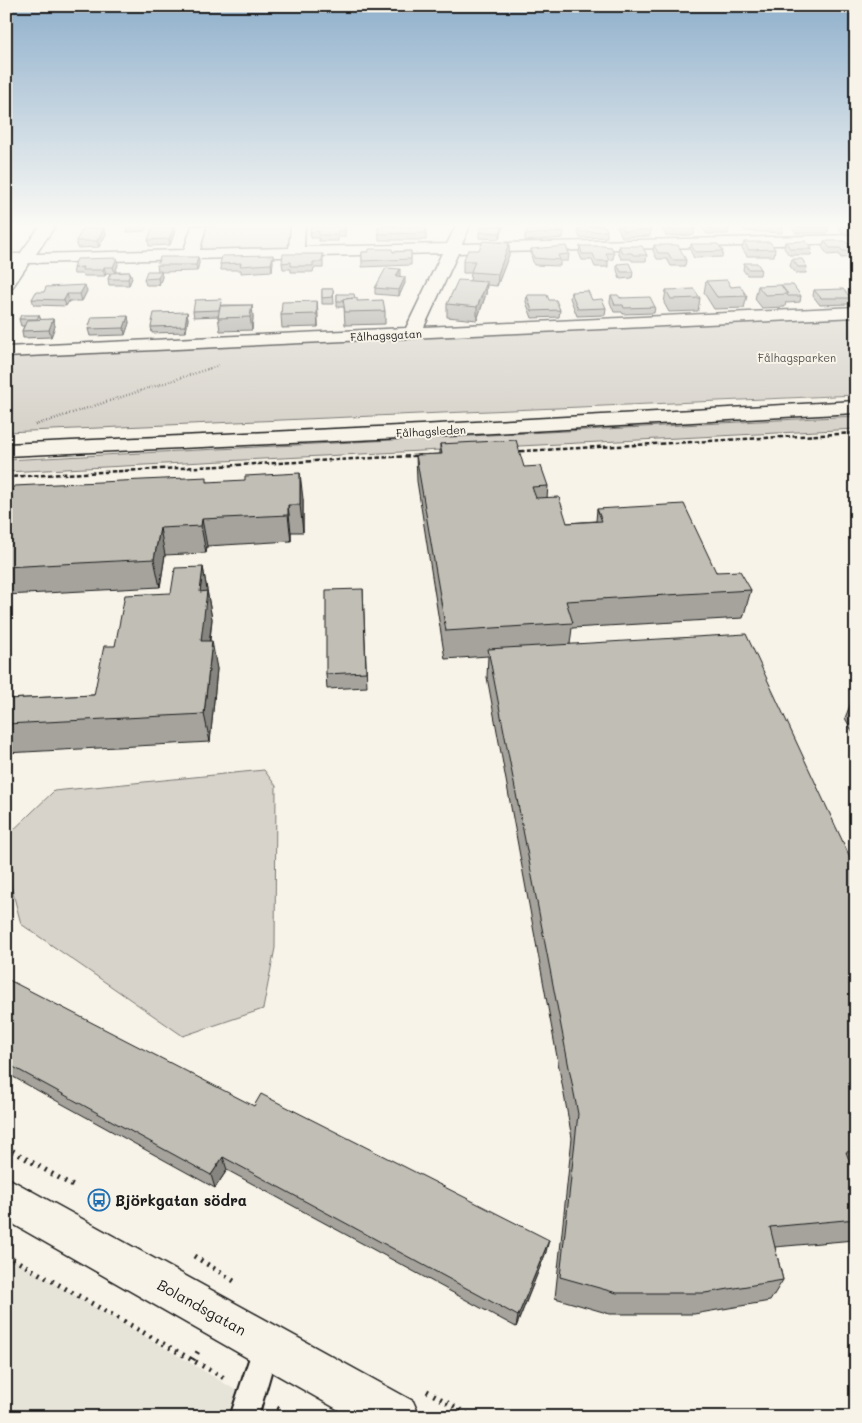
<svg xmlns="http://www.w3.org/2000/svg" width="862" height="1423" viewBox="0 0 862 1423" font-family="Mali,sans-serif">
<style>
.built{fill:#e6e3d9}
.green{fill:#d7d3cb;stroke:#7a7874}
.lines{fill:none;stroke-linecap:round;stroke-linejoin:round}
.service-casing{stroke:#1c1c1c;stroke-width:4}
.minor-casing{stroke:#1c1c1c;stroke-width:3}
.secondary-casing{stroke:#1c1c1c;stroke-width:3}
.path-far2{stroke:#1c1c1c;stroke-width:2;stroke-dasharray:0.5 2.5;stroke-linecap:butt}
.path-far1{stroke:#1c1c1c;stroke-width:2.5;stroke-dasharray:0.5 2.5;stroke-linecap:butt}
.path{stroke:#1c1c1c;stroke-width:5;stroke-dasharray:2 5.5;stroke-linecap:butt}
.service{fill:#f7f3e8;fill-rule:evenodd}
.minor{fill:#f7f3e8;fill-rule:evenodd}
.secondary{fill:#f7f3e8;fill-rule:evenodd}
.rail{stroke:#1c1c1c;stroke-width:2.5;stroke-dasharray:4.5 2.5;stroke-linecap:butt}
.wall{fill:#a5a39c;stroke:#1c1c1c}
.shaded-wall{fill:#86857f;stroke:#1c1c1c}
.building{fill:#c0beb5;stroke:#1c1c1c}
.labels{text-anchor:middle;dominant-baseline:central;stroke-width:4;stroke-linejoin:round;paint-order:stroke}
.far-street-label{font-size:11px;fill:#1c1c1c;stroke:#f7f3e8}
.far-park-label{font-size:11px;fill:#545351;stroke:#f7f3e8}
.near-poi-label{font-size:15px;font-weight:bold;fill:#1c1c1c;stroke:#f7f3e8;text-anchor:start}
.near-street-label{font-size:15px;fill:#1c1c1c;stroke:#f7f3e8}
</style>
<rect width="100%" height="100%" fill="#f7f3e8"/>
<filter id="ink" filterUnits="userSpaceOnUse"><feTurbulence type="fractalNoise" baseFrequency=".02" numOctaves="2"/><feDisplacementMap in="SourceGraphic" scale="10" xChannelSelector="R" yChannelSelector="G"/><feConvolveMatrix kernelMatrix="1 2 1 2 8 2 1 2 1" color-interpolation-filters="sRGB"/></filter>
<g filter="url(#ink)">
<path class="built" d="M6,1255L189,1362L280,1417H6Z"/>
<path class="green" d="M199,226H298L296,251L191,254Z
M856,312V395L6,432V352Z
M856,416V429L6,472V460Z
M264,770L276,786L275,948L263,1009L183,1036L21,924L6,866V837L54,791Z"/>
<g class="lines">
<g class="service-casing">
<path id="service" d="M266,1332L275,1336L279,1345L258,1417H230L257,1336Z"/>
</g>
<g class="minor-casing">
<path id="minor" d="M40,226H55L36,254L184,250L192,226H206L200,250L289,248L291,226H305L304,247L447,244L456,226H470L462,244L856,235V243L458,253L424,327L856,307V317L6,357V347L406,328L442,253L29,263L12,288L6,290V273L13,263L6,264V254H20Z
M6,1177L413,1401L420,1417H351L6,1220Z"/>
</g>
<g class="secondary-casing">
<path id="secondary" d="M856,401V413L421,437L6,456V444L421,425Z"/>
</g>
<path class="path-far2" d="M207,369L220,365"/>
<path class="path-far1" d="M35,425L211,368"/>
<path class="path" d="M6,1147L73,1186
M6,1255L226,1379
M194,1256L237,1283
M193,1360L200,1348
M427,1391L472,1417
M277,1408L292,1417"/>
<use href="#service" class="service"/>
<use href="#minor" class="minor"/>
<use href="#secondary" class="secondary"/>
<path class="rail" d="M506,452L856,433
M6,477L431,455"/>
</g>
<path class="wall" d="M126,226H147L145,231L127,232Z
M345,226V237H338V241H319V238H311L310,232Z
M504,226L499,239L479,238V232Z
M535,226H562L564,232L563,238L525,241V235L535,227Z
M578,226H605L607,231V237L580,238L577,230Z
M617,226H649L651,230L650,236L622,237Z
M662,226H693L695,229L694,235L666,236L662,228Z
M702,226H728L729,228L728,234H707L702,227Z
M741,226H783V227L782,233L745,231Z
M791,226H828L829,227L827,233H796Z
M837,226H856V233H843Z
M378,227L426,233V240H379Z
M175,231L170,245L149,246L148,240Z
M106,234L99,247L77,248L76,241Z
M824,241L848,244H856V257L841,258L839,254L828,255L822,247Z
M744,242L775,249L774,256H747L742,248Z
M785,242L812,249L811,255H789L784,248Z
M509,243V255L497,286L487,285L486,294L477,320L447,317V304L470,281L471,273H463V261L479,250Z
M691,244L723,251L722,257L694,258L690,250Z
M654,245L686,260L685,266H671L667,259H657L653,251Z
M580,246L614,253L613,259L608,260V267H595L592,260H582L579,253Z
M619,246L647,255L646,261H632L631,259H621L618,252Z
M531,249L569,254L568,261H560V266L534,265L531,255Z
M411,251V265L362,267V252Z
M323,254V268H314L313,272H291V269H283L282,263Z
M198,257L199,263L197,271L161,272L162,277L159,285H146L144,279L158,271L157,265Z
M792,259L807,267L806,273H796L790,266Z
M273,261L272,271L241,273V270H221L220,264Z
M744,263L761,269L760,275H747L743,270Z
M617,264L633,272L632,278L620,279L617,270Z
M118,265L115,272H130L132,278L129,285H109L108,279L110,273H106L105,276H83L82,274H74L73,268Z
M400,275V277L405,283L399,296L375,294V288Z
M853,280H856V295L854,294L855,290L852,286Z
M706,281L731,287L747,296L744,308L714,309L704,293Z
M758,286L801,296L800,302L787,303L786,302L785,307L762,308L755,299Z
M322,289H333L334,304H322Z
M666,290L700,298L698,311L669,312L664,303Z
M814,290L851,298L849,304L820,305L813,296Z
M87,291L82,301H69L66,306L34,305L32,299Z
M571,292L592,300L606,308L605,315L577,316L570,298Z
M337,294L355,298L357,301L385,311V324L345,325L344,307H337Z
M527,295L560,310L559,317L532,318L526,302Z
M611,295L655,307L654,313L623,314L622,312H614L610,302Z
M317,301L318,327L282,328L281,315Z
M223,305H252L253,317L252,330L220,331L218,316L194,317L193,311Z
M187,312L188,319L186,332L152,333L151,327Z
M39,315L41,320L53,319L55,326L51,337L23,338L22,331L24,326H21L19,319Z
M128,316L129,323L125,335L90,336L88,329Z
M440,444L524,467L548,486L547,498L567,523L596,521L597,509L751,590L743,618L572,628L570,644L856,870V1174H854L856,1178V1237L854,1240L775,1247L783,1280L770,1301L694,1314H610L555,1298L572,1138L487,677L488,656L445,659L417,481L416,455L440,454Z
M208,482L303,499V532H291V541L207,546L206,553L165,555L160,587L6,595V506Z
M203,567L212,619L210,641L217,669L210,742L6,753V699L94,695L115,646L171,593Z
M363,589L367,687L327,689L326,674Z
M856,702V738L845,718L851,703Z
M6,983L546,1252L516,1327L227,1170L215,1188L6,1073Z"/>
<path class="shaded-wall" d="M174,226L175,231L170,245L169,239Z
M502,226H504L499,239L500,233Z
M104,228L106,234L99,247L97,241Z
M509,243V255L497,286L498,274Z
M273,255V261L272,271L271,264Z
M198,257L199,263L197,271L196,265Z
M117,258L118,265L115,273L113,267Z
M104,267L106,273L105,276L103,270Z
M400,269V275L397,283L396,276Z
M161,271L162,277L159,285L158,278Z
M130,272L132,278L129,285L128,279Z
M405,277V283L399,296V290Z
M487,282L486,294L477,320V307Z
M85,285L87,291L82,301L80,294Z
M67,294L69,301L66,306L64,300Z
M317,301L318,314V327L317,314Z
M252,305L253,317L252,330L250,317Z
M187,312L188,319L186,332L185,326Z
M128,316L129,323L125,335L124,328Z
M53,319L55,326L51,337L49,330Z
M300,473L303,499V532L300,505Z
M288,505L291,532V541L288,515Z
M202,519L207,546L206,553L201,526Z
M160,528L165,555L160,587L154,559Z
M203,567L212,619L206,669L201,641L200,592Z
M212,641L217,669L210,742L204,714Z
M223,1157L227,1170L215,1188L211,1175Z
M549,1240L546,1252L516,1327L518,1316Z"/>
<path class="building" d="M153,226H174L169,239L148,240Z
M311,226H345V231H338L337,235H319V231L310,232Z
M407,226H425L426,233L379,234L378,227Z
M482,226H502L500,233L479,232Z
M536,226H562L564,232L525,235L528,228L536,227Z
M579,226H605L607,231L581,232Z
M621,226H649L651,230L623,231Z
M665,226H693L695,229L667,230Z
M706,226H728L729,228H708Z
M797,226H828L829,227H797Z
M844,226H856V227H844Z
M83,228H104L97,241H76Z
M483,241L509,243L498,274L471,272L475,261H463L468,250H479Z
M806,241L812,249H791L785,242Z
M824,241H845L848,244H856V251H843L840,248H830Z
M744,242H770L775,249L749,250Z
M691,244H718L723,251L695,252Z
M654,245H678L686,260H672L668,253H658Z
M566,246L569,254L558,255L560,260L534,258L531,249Z
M580,246H602L611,247L614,253H606L609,261H596L593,254H582Z
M619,246H642L647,255H633L632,253H622Z
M369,249H392L393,252L411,251V259L362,261V252H369Z
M283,254H323L322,262H313V266H291V262L282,263Z
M273,255L271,264L240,266L241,263L220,264L222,256Z
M160,257H198L196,265H157Z
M117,258L113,267H104L103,270H82L83,267L73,268L77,259Z
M792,259H802L807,267H798Z
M629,263L633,272H621L617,264Z
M744,263H757L761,269H748Z
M386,268L400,269L396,276L405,277L399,290L375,288Z
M147,271H161L158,278L144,279Z
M130,272L128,279H108L111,273Z
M458,280L487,282L477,307L447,304Z
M727,280L731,287L740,286L747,296L717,297L706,281Z
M85,285L80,294H67L64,300L32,299L36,292H44L46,287Z
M781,285L788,294L765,295L758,286Z
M781,285H793L801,296H788Z
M322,289H333V297L322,298Z
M694,289L700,298L671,299L666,290Z
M843,289L851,298H821L814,290Z
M588,291L592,300L602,299L606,308L578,309L571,292Z
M337,294H354L355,298L343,299V301H337Z
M527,295H547L549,300H556L560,310L532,311Z
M611,295H618L620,298L650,297L655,307L624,308L623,305H615Z
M357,298V301L383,300L385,311L345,312L343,299Z
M222,299L219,310L193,311L195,300Z
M317,301V314L281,315L282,302Z
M252,305L250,317L218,318L220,306Z
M187,312L185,326L151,327L154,313Z
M21,315H39L37,319H19Z
M128,316L124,328L88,329L92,317Z
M53,319L49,330L22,331L27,320Z
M516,440L524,467L541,466L548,486L532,487L536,498L559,497L567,523L602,521L597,509L684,504L716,572L740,571L751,590L566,601L573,623L446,631L416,455L442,454L440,444Z
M300,473V505H288V515L202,519L201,526L160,528L154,559L6,567V506L14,486L207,477V482L245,480V476Z
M203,567L200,592L207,591L201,641H212L204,714L6,724V699L94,695L104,646H115L125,595L171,593L175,568Z
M363,589L366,672L326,674V590Z
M746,634L856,870V1151L846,1152L856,1178V1219L770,1227L783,1280L705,1293H617L560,1277L578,1114L488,649Z
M856,702V711L851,703Z
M9,980L254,1106L261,1094L549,1240L518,1316L223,1157L211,1175L6,1063V983Z"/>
</g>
<linearGradient id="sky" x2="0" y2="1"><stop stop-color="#90b0cc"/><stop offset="0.53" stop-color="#fbfaf5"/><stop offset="1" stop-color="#fbfaf5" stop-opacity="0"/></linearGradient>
<rect width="862" height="425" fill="url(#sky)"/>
<defs>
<g id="bus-ring" transform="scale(1.125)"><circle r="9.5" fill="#f7f3e8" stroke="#1f6fb2" stroke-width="1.5"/><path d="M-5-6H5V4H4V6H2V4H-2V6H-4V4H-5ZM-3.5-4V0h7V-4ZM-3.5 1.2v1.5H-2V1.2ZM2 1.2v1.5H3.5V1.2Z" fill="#1f6fb2"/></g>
</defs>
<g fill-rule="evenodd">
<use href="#bus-ring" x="99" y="1200"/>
</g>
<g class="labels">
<g class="far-street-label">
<text transform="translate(386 335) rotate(-3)">Fålhagsgatan</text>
<text transform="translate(431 431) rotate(-3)">Fålhagsleden</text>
</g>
<g class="far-park-label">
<text x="797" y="357">Fålhagsparken</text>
</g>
<g class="near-poi-label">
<text x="115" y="1200">Björkgatan södra</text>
</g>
<g class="near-street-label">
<text transform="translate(202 1307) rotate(29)">Bolandsgatan</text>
</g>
</g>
<rect width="862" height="1423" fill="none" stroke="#f7f3e8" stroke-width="25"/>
<rect x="12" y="12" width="837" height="1398" fill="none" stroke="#1c1c1c" stroke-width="2" filter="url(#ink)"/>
</svg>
